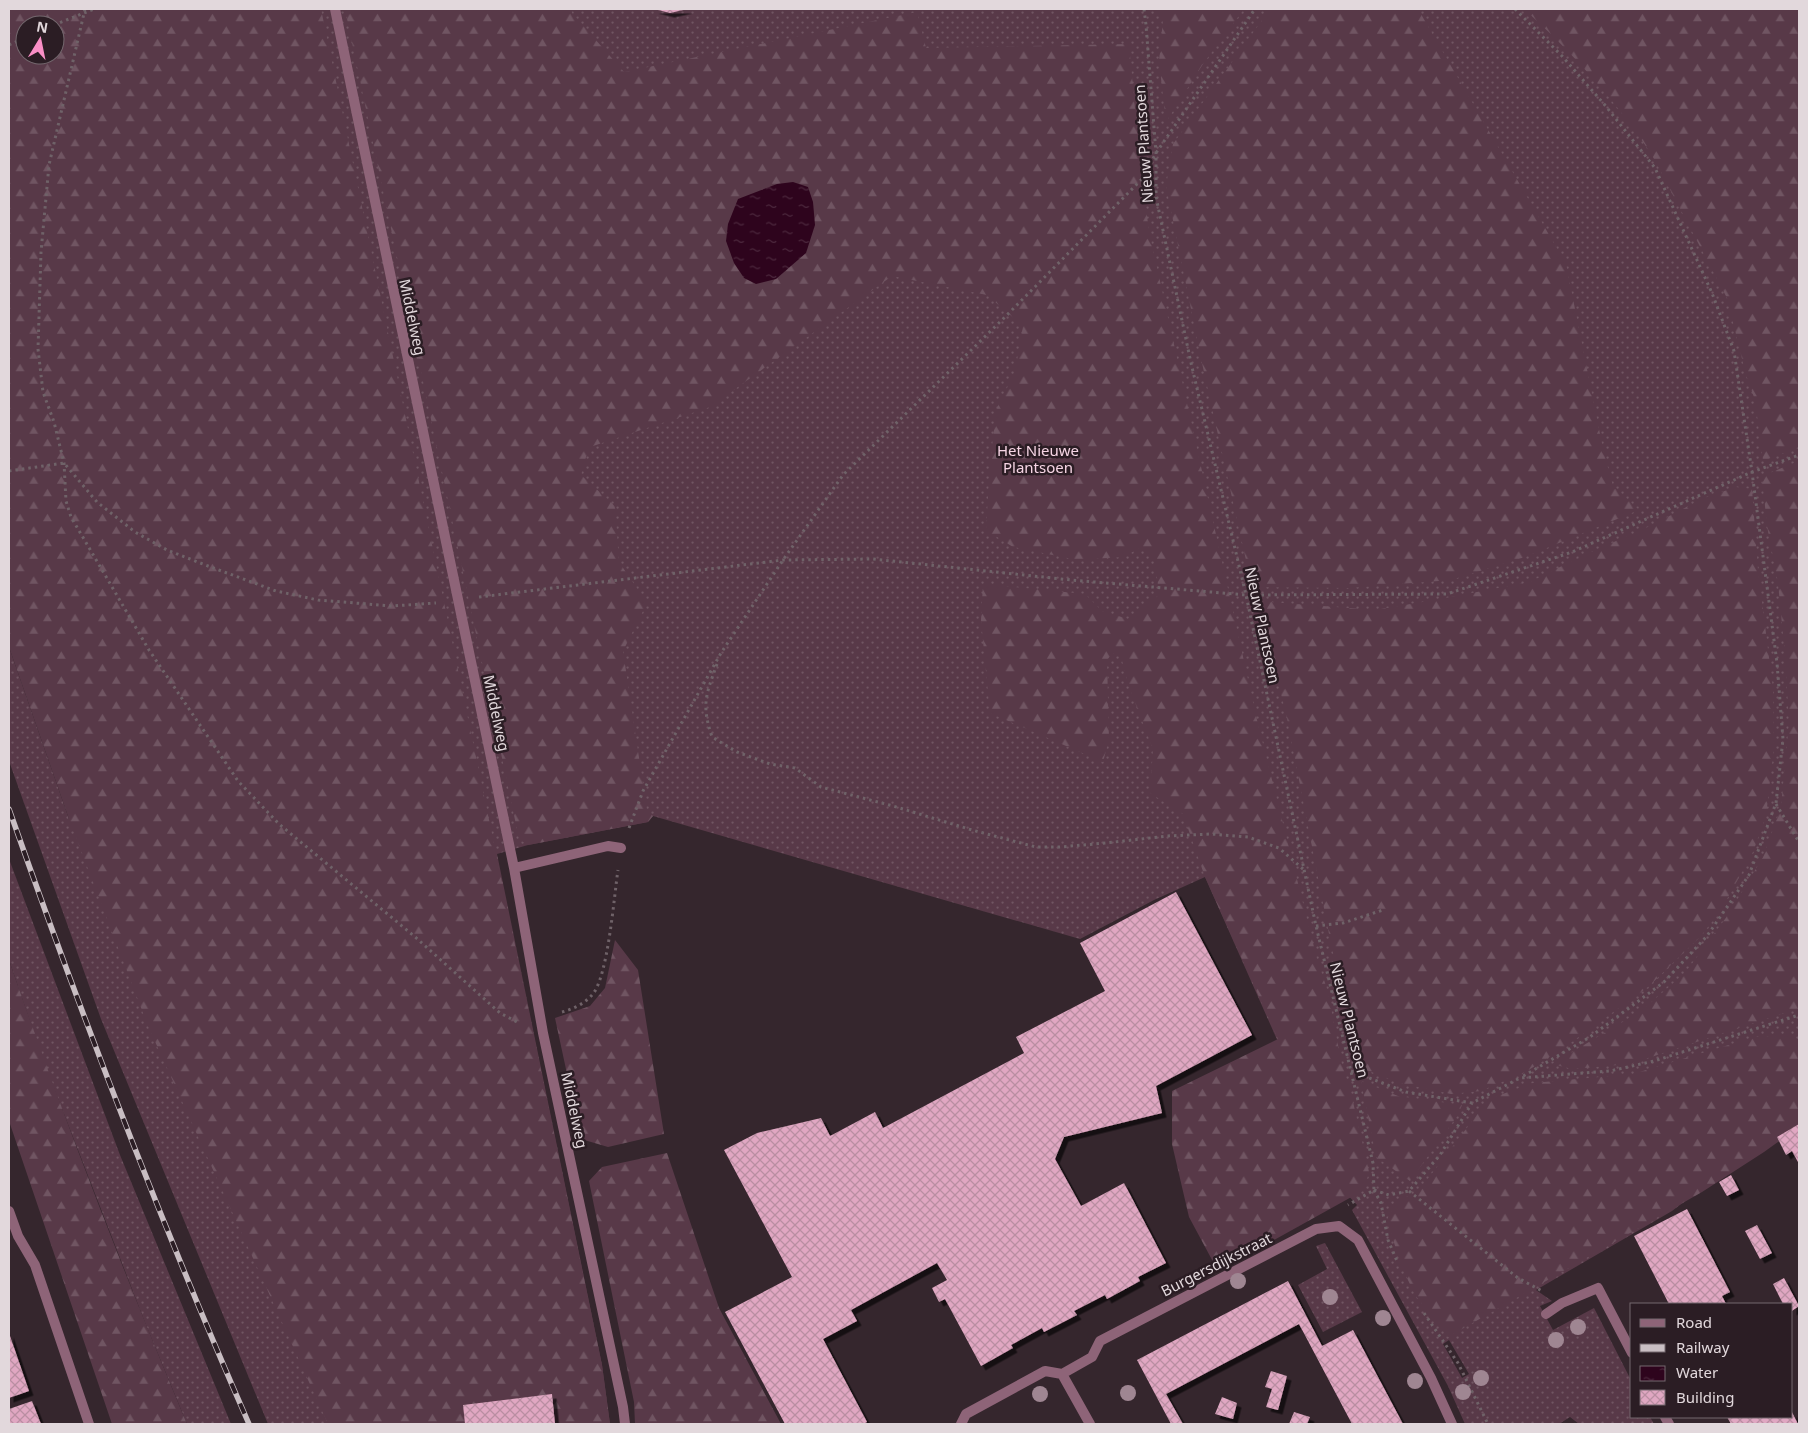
<svg xmlns="http://www.w3.org/2000/svg" width="1808" height="1433" viewBox="0 0 1808 1433" font-family="'Noto Sans',sans-serif">
<style>
.grass{fill:url(#grass-dots);fill-rule:evenodd}
.forest{fill:url(#forest-firs);fill-rule:evenodd}
.water{fill:url(#water-ripples)}
.building{fill:url(#building-cross-hatch);filter:url(#shadow)}
.lines{fill:none;stroke-linecap:round;stroke-linejoin:round}
.path{stroke:#6f6268;stroke-width:3;stroke-dasharray:2.5 4;stroke-linecap:butt}
.street{stroke:#8e6478;stroke-width:10}
.rail-casing{stroke:#c9bec3;stroke-width:5.5}
.rail{stroke:#2b1d24;stroke-width:4;stroke-dasharray:11;stroke-linecap:butt}
.tree{fill:#9f8692}
.labels{text-anchor:middle;dominant-baseline:central;stroke-width:5;stroke-linejoin:round;paint-order:stroke}
.street-label{font-size:15px;fill:#e2d8dc;stroke:#2b1d24}
.park-label{font-size:15px;fill:#f6d5e4;stroke:#2b1d24}
</style>
<defs>
<pattern id="grass-dots" width="8" height="8" patternUnits="userSpaceOnUse" patternTransform="scale(1.25)"><rect width="8" height="8" fill="#583948"/><path d="M2 2h.1M6 6h.1" fill="none" stroke="#705562" stroke-width="1.8" stroke-linecap="round"/></pattern>
<pattern id="forest-firs" width="22" height="20" patternUnits="userSpaceOnUse" patternTransform="scale(1.25)"><rect width="22" height="20" fill="#583948"/><path d="M5 1l3.5 6h-7zM16 11l3.5 6h-7z" fill="#705562"/></pattern>
<pattern id="water-ripples" width="26" height="14" patternUnits="userSpaceOnUse" patternTransform="scale(1.25)"><rect width="26" height="14" fill="#2e041d"/><path d="M2 4q2-2 4 0t4 0M15 11q2-2 4 0t4 0" fill="none" stroke="#4c283d"/></pattern>
<pattern id="building-cross-hatch" width="8" height="8" patternUnits="userSpaceOnUse" patternTransform="scale(1.25)"><rect width="8" height="8" fill="#e0a7c2"/><path d="M0 0l8 8M0 8l8-8" fill="none" stroke="#b98ea2"/></pattern>
<filter id="shadow"><feDropShadow dx="4.5" dy="4.5" stdDeviation="0" flood-color="#0009"/></filter>
</defs>
<rect width="100%" height="100%" fill="#35262d"/>
<path class="grass" d="M9,9H1799V1114L1672,1211L1536,1290L1552,1301L1540,1306L1553,1330L1594,1308L1632,1382V1417H1650L1654,1424H1579L1570,1417L1559,1424H1465L1448,1386L1352,1210L1357,1205L1344,1191L1205,877L1154,900L1080,939L653,816L648,822L528,845L497,854L602,1365L610,1424H268L101,1019L9,761V647L69,819ZM25,25H55V55H25ZM1449,1340L1469,1374L1462,1378L1443,1344Z
M9,859L120,1155L231,1424H187L146,1325L45,1065L9,960Z
M1325,1243L1362,1312L1323,1332L1298,1285L1327,1269L1316,1246Z"/>
<path class="forest" d="M9,9H321L602,1365L610,1424H328L148,1026L69,819L9,647ZM25,25H55V55H25Z
M345,9H571L572,13L624,72L917,12L926,48L1129,44L1142,184L1150,236L1257,720L1317,959L1328,992L1341,1061L1351,1093L1369,1172L1364,1190L1218,1271L1189,1217L1172,1144V1091L1278,1039L1205,877L1183,814L1150,793L1153,749L1129,687L1119,649L1107,659L1109,739L1103,762L990,713L981,620L983,584L1085,594L1102,611L1128,619L1159,595L1155,560L1140,548L1123,557L1077,560L1013,547L986,530L990,465L996,410L1015,372L1023,326L987,295L892,276L710,407L593,446L586,457L581,475L615,506L619,562L647,603L623,651L647,811L653,816L648,822L528,845L519,839Z
M1159,9H1244L1203,64L1166,122L1159,61L1163,20Z
M1270,9H1418L1566,264L1603,449L1613,486L1639,510L1525,557L1451,580L1349,588L1252,587L1202,363L1166,186L1173,144Z
M1524,9H1799V447L1763,461L1755,400L1746,375L1727,298L1665,180C1655,158 1644,143 1630,124C1599,82 1563,44 1524,9Z
M1799,461V1008L1630,1064L1572,1069L1552,1064L1641,1011L1685,973L1728,915L1763,857L1781,807L1789,723L1785,655L1778,583L1767,526L1762,476Z
M1736,487L1752,489L1758,570L1773,689L1774,747L1766,816L1753,852L1721,910L1701,936L1648,987L1562,1049L1527,1071L1481,1091L1451,1094L1399,1083L1364,1069L1349,1027L1330,939L1286,713L1256,601L1375,610L1440,599L1530,582L1580,557L1650,526L1704,498Z
M615,940L638,970L664,1134L608,1147L581,1139L555,1018L590,1006L605,988Z
M9,960C63,1117 123,1271 187,1424H112L9,1121Z
M1793,1035L1799,1042V1127L1764,1152L1702,1192L1448,1337L1415,1295L1401,1265L1387,1220C1395,1204 1399,1198 1417,1193L1489,1099L1533,1083L1633,1074L1755,1037Z
M1361,1081L1398,1096L1462,1105L1458,1115L1410,1181L1376,1157Z
M667,1153L719,1308L781,1424H635L634,1402L589,1181L602,1167Z"/>
<path class="water" d="M793,182L808,187L813,202L815,225L806,253L776,279L756,284L744,278L734,263L726,241L728,224L738,199L777,184Z"/>
<path class="building" d="M654,9H688L670,13Z
M1176,892L1252,1035L1156,1086L1162,1113L1064,1137L1055,1159L1081,1206L1124,1183L1166,1263L1138,1277L1140,1281L1107,1299L1105,1295L1074,1311L1077,1315L1044,1332L1042,1328L1011,1345L1013,1348L981,1366L945,1299L939,1302L932,1288L947,1280L937,1263L851,1310L857,1321L823,1339L867,1422L863,1424H785L725,1312L792,1277L724,1150L757,1133L821,1118L830,1136L875,1112L883,1128L1024,1053L1016,1037L1105,991L1080,943Z
M1799,1124V1164L1792,1151L1786,1155L1777,1137Z
M1731,1175L1739,1190L1727,1196L1719,1182Z
M1687,1209L1730,1292L1722,1296L1726,1304H1669L1634,1236Z
M1757,1225L1772,1253L1760,1259L1745,1231Z
M1784,1278L1799,1306L1792,1311V1304H1783L1773,1284Z
M1288,1281L1322,1346L1353,1330L1403,1424H1352L1299,1324L1166,1394L1183,1424H1171L1137,1360Z
M9,1333L29,1391L9,1398Z
M1271,1371L1287,1376L1278,1410L1266,1407L1272,1389L1265,1387Z
M552,1394L555,1424H465L463,1405Z
M1222,1397L1237,1403L1233,1419L1215,1414Z
M32,1401L41,1424H9V1409Z
M1294,1412L1310,1417L1307,1424H1289Z
M1792,1412L1798,1424H1731L1727,1417H1792Z"/>
<g class="lines">
<path class="path" d="M85,9L49,165L41,252L38,349L43,392L54,422L64,463L66,501L71,517L149,650L238,781L279,824L414,936L500,1013L519,1023
M1144,9L1146,25L1156,153V197L1191,363L1246,595L1316,926L1373,1163L1374,1190L1348,1205
M1515,9L1562,56L1604,104L1655,168L1712,293L1734,351L1752,472L1799,455
M54,25L94,9
M9,45L25,38
M9,471L64,463L97,502L135,532L167,550L208,566L276,591L318,600L392,606L436,603
M479,597L783,560L873,559L1071,580L1246,595L1447,594L1572,552L1752,472L1777,663L1783,739L1776,803L1749,875L1707,936L1664,982L1590,1037L1520,1078
M717,664C706,695 701,704 712,737L737,752L770,764L795,768L821,787L893,806L972,830L1036,847H1060L1106,843L1167,836L1211,834L1248,837L1279,848L1303,869
M1776,804L1799,842
M629,828L643,791L721,653L783,560L843,475L1005,317L1142,179L1156,153L1255,9
M1316,926L1343,923L1383,910
M562,1012C573,1009 584,1004 592,995C608,978 614,896 618,870
M1351,1071L1406,1092L1472,1103L1520,1078L1610,1071L1654,1061L1799,1015
M1374,1190L1381,1203L1388,1240L1397,1261
M1374,1190L1389,1195L1409,1191L1440,1155L1472,1103
M1409,1191L1518,1278L1542,1291
M1424,1313L1458,1363L1488,1424"/>
<path class="street" d="M335,9L514,868L543,1033L623,1407L625,1424
M514,868L608,846L621,848
M9,1211L18,1236L35,1265L89,1424
M1546,1314L1562,1303L1598,1288L1632,1353
M1062,1374L1090,1424
M1665,1417L1669,1424
M961,1424L966,1414L1045,1371L1062,1374L1092,1357L1100,1341L1316,1229L1339,1226L1358,1240L1431,1378L1452,1424"/>
<g class="rail-casing">
<path id="rail" d="M9,809C82,1017 161,1223 249,1424"/>
</g>
<use href="#rail" class="rail"/>
</g>
<g class="tree">
<circle cx="1238" cy="1281" r="8"/>
<circle cx="1330" cy="1297" r="8"/>
<circle cx="1383" cy="1318" r="8"/>
<circle cx="1578" cy="1327" r="8"/>
<circle cx="1556" cy="1340" r="8"/>
<circle cx="1481" cy="1378" r="8"/>
<circle cx="1415" cy="1381" r="8"/>
<circle cx="1463" cy="1392" r="8"/>
<circle cx="1128" cy="1393" r="8"/>
<circle cx="1040" cy="1394" r="8"/>
</g>
<g class="labels">
<g class="street-label">
<text transform="translate(1143 144) rotate(-94)">Nieuw Plantsoen</text>
<text transform="translate(413 317) rotate(78)">Middelweg</text>
<text transform="translate(1263 625) rotate(78)">Nieuw Plantsoen</text>
<text transform="translate(497 713) rotate(78)">Middelweg</text>
<text transform="translate(1350 1020) rotate(76)">Nieuw Plantsoen</text>
<text transform="translate(575 1110) rotate(78)">Middelweg</text>
<text transform="translate(1216 1264) rotate(-27)">Burgersdijkstraat</text>
</g>
<g class="park-label">
<text x="1038" y="450">Het Nieuwe<tspan x="1038" dy="17">Plantsoen</tspan></text>
</g>
</g>
<rect width="1808" height="1433" fill="none" stroke="#e2d8dc" stroke-width="20"/>
<rect x="1630" y="1303" width="162" height="115" fill="#2b1d24" stroke="#74686e"/>
<rect x="1640" y="1319" width="25" height="8" fill="#8e6478" stroke="#74686e"/>
<text x="1676" y="1328" font-size="15" fill="#e2d8dc">Road</text>
<rect x="1640" y="1344" width="25" height="8" fill="#c9bec3" stroke="#74686e"/>
<text x="1676" y="1353" font-size="15" fill="#e2d8dc">Railway</text>
<rect x="1640" y="1366" width="25" height="15" fill="url(#water-ripples)" stroke="#74686e"/>
<text x="1676" y="1378" font-size="15" fill="#e2d8dc">Water</text>
<rect x="1640" y="1390" width="25" height="15" fill="url(#building-cross-hatch)" stroke="#74686e"/>
<text x="1676" y="1403" font-size="15" fill="#e2d8dc">Building</text>
<g transform="translate(40 40) rotate(10)"><circle r="24" fill="#2b1d24" stroke="#74686e"/>
<path d="M0-4L9 19L0 12L-9 19Z" fill="#fa8fc6"/>
<text y="-8" font-size="14" font-weight="bold" text-anchor="middle" fill="#e2d8dc">N</text>
</g>
</svg>
